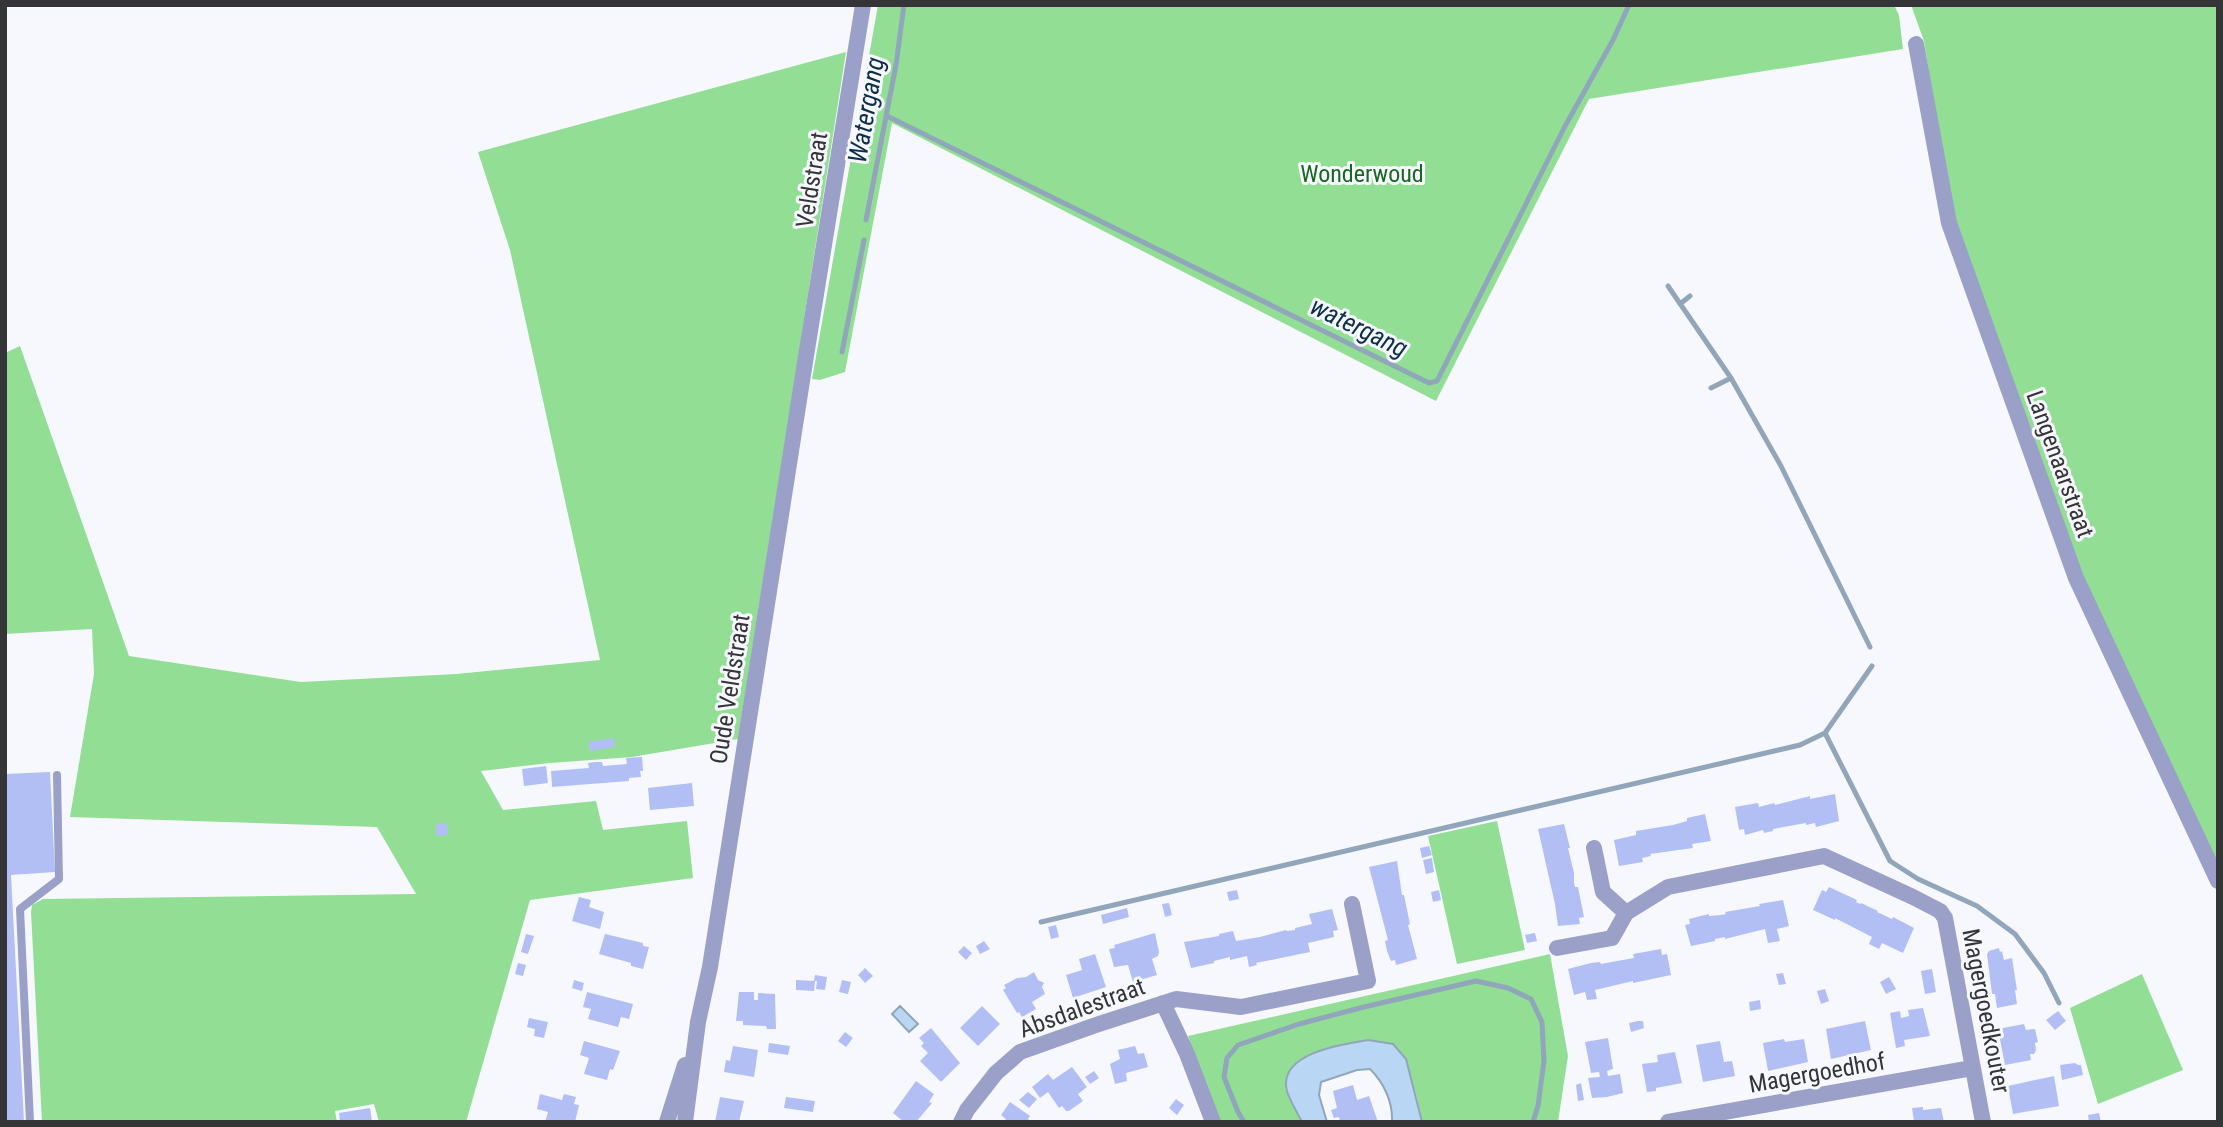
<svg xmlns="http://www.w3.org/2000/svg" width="2223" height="1127" viewBox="0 0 2223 1127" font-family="'Roboto Condensed',sans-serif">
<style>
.green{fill:#92de95}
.water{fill:#b9d7f4;stroke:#91a6bb;stroke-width:2}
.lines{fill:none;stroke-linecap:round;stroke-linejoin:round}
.stream{stroke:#91a6bb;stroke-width:5}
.building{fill:#b1bff5}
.service{stroke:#9ba0c8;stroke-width:8}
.minor{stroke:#9ba0c8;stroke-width:16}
.labels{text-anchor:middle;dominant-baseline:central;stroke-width:6;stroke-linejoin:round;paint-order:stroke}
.park-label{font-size:24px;fill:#186723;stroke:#f7f8fd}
.street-label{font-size:24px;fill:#353537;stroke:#f7f8fd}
.water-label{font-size:26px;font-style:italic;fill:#0c2f4a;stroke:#f7f8fd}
</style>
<rect width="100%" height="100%" fill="#f7f8fd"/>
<path class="green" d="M878,5H1894L1899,15L1903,49L1589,99L1436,401L892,123L845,372L820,380L812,379Z
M1911,5H2218V871L2082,577L1958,231L1947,185L1924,41Z
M846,52L738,739L632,757L550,763L481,771L503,810L596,801L603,830L687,821L693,878L530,900L466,1122H379L374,1104L335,1111L337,1122H42L31,912L32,905L43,899L416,894L377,827L70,817L94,674L92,629L5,634V353L20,346L129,656L301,682L456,674L600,660L510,250L478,152Z
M1497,821L1525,950L1457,964L1428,836Z
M1550,954L1568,1056L1558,1122H1422L1416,1094L1393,1044L1286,1090L1302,1122H1221L1200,1076L1188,1036Z
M2142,974L2183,1070L2098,1104L2070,1008Z"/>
<path class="water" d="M900,1006L918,1024L909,1032L892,1014Z
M1368,1040L1393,1044L1406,1059L1422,1122H1392C1393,1102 1384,1083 1370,1069L1357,1070L1321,1082L1319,1095L1327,1122H1302C1297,1112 1290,1101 1287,1091C1277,1053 1343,1044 1368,1040Z"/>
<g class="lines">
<path class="stream" d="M887,116L1429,383L1437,381L1564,128L1613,40L1629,5
M866,220L896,65L904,5
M1668,286L1731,378L1781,466L1870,647
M1680,304L1690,296
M842,352L864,240
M1711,388L1731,378
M1872,666L1825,733L1890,861L1918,879L1977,906L2015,934L2044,973L2059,1003
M1041,922L1800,745L1825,733
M1244,1122L1238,1112L1224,1077L1227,1058L1238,1045L1299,1024L1364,1007L1476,981L1508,988L1531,999L1542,1022L1544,1061L1538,1106L1533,1122"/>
</g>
<path class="building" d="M614,738L615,747L590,751L588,742Z
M642,757L643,771H640L641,777L629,778V781L552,787L551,771L589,768L588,763L595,762H602L603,766L627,764L626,758Z
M546,766L548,783L524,786L522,769Z
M50,772L55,872L11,875L24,1122H5V774Z
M692,783L694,806L650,810L648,788Z
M1835,794L1839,821L1816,827L1815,823L1806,825V823L1773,829V831L1764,833L1763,830L1745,835L1744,829L1739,830L1735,807L1758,803L1759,807L1774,803L1775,805L1810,796V799Z
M1705,814L1711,841L1692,844L1693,848L1650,854L1651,856L1642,858L1643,862L1619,866L1614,840L1636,835V831L1673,825L1687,821V818Z
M447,823L448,835L436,836V824Z
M1564,824L1570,848H1568L1574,873V882L1575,887H1578L1584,917L1579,918L1580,924L1558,926L1555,904L1538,829Z
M1429,846L1432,855L1422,858L1420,848Z
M1432,858L1434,872L1426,874L1423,860Z
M1397,861L1402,895H1404L1410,924L1408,925L1417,959L1396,965L1395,960L1391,961L1387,951L1385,941L1388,940L1369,867Z
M1829,887L1857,900L1856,902L1860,904L1861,903L1878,911L1877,912L1892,919L1893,917L1914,928L1903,953L1882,943L1879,949L1869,944L1872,937L1835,918V920L1813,910L1822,890L1826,892Z
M1237,890L1239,899L1229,901L1227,892Z
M1439,890L1441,900L1433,902L1431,892Z
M579,897L591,900L589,907L604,912L600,929L572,921Z
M1783,900L1789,926L1777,929L1780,941L1768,943L1765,929L1725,939V937L1715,939V941L1691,946L1685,925L1690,924L1689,919L1709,914V916L1721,915L1726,914L1725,912L1760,906L1759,904Z
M1169,903L1172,915L1165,917L1162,904Z
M1127,908L1129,917L1103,924L1101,915Z
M1332,909L1338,930L1333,931L1334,937L1308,943L1310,952L1256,963L1257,965L1249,967L1247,956L1230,960V957L1214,961V963L1191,968L1184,942L1219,936V934L1233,931L1236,941L1260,937L1286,930L1287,931L1295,930V928L1312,924L1309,914Z
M1056,925L1059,937L1051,939L1048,927Z
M1155,933L1159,952L1158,956L1152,959L1157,975L1133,982L1128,965L1114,967L1109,949L1115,948L1114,945Z
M1535,933L1537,941L1527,943L1525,935Z
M526,934L534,936L528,954L521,952Z
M605,934L643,943V946L649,947L643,969L631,966V963L599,954Z
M984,941L990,949L980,954L976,946Z
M964,946L972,953L966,960L958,952Z
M1999,948L2000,952L2002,951L2004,960L2012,958L2017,990H2015L2017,1004L1997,1008L1995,994H1992L1987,954L1989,951Z
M1661,949L1662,955L1667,954L1671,975L1633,983V981L1595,990L1597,999L1587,1000L1585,992L1574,995L1568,969L1591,963L1600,962L1601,964L1617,961L1634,958L1633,954Z
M1095,954L1106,987L1073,998L1066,975L1082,970L1079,959Z
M518,963L526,965L523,976L515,974Z
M865,968L873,976L865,983L858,975Z
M1932,969L1936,992L1925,994L1921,971Z
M1034,972L1038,980L1044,983L1042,987L1045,994L1032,1002L1036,1009L1022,1017L1019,1012L1017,1013L1003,990L1006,988L1004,985L1017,978L1026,977Z
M1783,973L1786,984L1779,985L1776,974Z
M815,975L827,977L825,990L816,989L817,981H814Z
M1889,977L1896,989L1886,994L1880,982Z
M574,980L584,983L582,991L572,988Z
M796,980L815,981L814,991L796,990Z
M842,980L851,982L848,994L839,992Z
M1825,989L1829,1001L1821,1004L1817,991Z
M587,992L633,1004L629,1019L621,1017L618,1027L588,1019L591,1009L583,1007Z
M739,992H754V1000H758V993L775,994L776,1029H767L766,1026L743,1025V1021H736Z
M1760,1000L1761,1009L1750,1011L1749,1002Z
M982,1006L1000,1024L978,1046L960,1028Z
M1923,1008L1930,1036L1904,1040L1905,1046L1896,1048L1890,1013L1900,1011L1901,1018L1909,1016L1908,1010Z
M2058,1011L2066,1021L2055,1030L2046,1020Z
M529,1018L548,1022L544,1038L534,1036L535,1029L527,1027Z
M1638,1021H1643L1644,1028L1631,1032L1629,1023Z
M1865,1021L1871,1050L1831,1059L1826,1029Z
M2024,1024L2026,1030L2035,1029L2038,1042L2035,1043L2036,1050L2034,1054H2030L2031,1060L2005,1065L1998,1029Z
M931,1028L960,1063L941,1082L920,1061L928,1053L921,1046L924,1043L919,1038Z
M845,1032L853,1038L846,1047L838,1041Z
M1608,1038L1613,1069L1607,1071L1608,1076L1620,1074L1623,1093L1607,1097L1592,1098L1588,1078L1600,1077L1599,1072L1591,1073L1585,1042Z
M1784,1039L1785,1042L1804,1039L1808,1062L1768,1071L1763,1043Z
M584,1041L620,1051L613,1070L610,1069L607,1080L584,1074L589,1058L580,1055Z
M1720,1041L1724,1062L1732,1061L1735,1076L1703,1082L1696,1045Z
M769,1043L790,1046L788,1055L768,1052Z
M733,1046L758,1050L754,1077L724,1072L726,1060L730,1061Z
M1135,1046L1138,1054L1144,1053L1148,1067L1126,1073L1127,1081L1115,1084L1110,1064L1120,1059L1118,1050Z
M1675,1052L1682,1083L1656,1088V1091L1647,1092L1642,1064L1658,1062L1657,1055Z
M2075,1063L2078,1065H2081L2083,1075L2062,1080L2060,1065Z
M1072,1067L1087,1087L1078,1094L1083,1101L1069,1111H1066L1062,1106L1059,1108L1048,1092L1040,1098L1032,1087L1048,1074L1053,1080Z
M1094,1071L1099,1078L1090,1084L1085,1077Z
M2054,1076L2059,1106L2013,1114L2008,1086Z
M916,1081L934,1094L929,1102L932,1103L916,1122H904L893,1113Z
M1581,1083L1584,1100L1578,1101L1576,1085Z
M1353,1085L1357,1100L1369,1096L1378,1122H1340L1339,1117L1334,1118L1331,1110L1337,1108L1333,1091Z
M1028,1092L1037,1099L1029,1108L1019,1100Z
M540,1094L562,1100L564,1094L576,1097L574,1104L579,1105L575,1122H545L548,1112L537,1109Z
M720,1097L744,1101L739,1122H715Z
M786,1097L815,1101L813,1112L784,1108Z
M1176,1099L1184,1105L1177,1115L1169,1108Z
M1010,1102L1030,1116L1028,1119L1031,1122H1004L1006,1119L1001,1115Z
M1923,1107V1110L1941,1108L1944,1122H1914L1912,1108Z
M370,1108L372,1122H340L339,1113Z
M2099,1113L2101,1122H2089L2088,1115Z"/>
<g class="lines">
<path class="service" d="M30,1122L20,909L59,879L57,775"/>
<path class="minor" d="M1916,44L1949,223L2076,578L2218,881
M1594,848L1603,892L1626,913
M1557,948L1612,938L1626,913L1668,887L1824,856L1913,897L1940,911L1945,918L1983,1122
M1163,1003L1187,1054L1213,1122
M667,1122L685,1065
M685,1122L698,1022L710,967L805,362L863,5
M961,1122L967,1110L996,1073L1020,1052L1093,1026L1176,999L1241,1007L1368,981L1352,904
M1668,1122L1972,1068"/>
</g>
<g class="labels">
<g class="park-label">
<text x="1362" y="174">Wonderwoud</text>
</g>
<g class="street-label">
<text transform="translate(812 180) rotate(-81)">Veldstraat</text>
<text transform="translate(2060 464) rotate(70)">Langenaarstraat</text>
<text transform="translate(730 689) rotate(-81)">Oude Veldstraat</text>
<text transform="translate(1082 1008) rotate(-20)">Absdalestraat</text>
<text transform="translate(1986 1011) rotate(79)">Magergoedkouter</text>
<text transform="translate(1817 1073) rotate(-10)">Magergoedhof</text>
</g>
<g class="water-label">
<text transform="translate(866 110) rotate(-80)">Watergang</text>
<text transform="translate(1359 327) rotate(26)">watergang</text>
</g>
</g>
<rect width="2223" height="1127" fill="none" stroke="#353537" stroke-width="14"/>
</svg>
